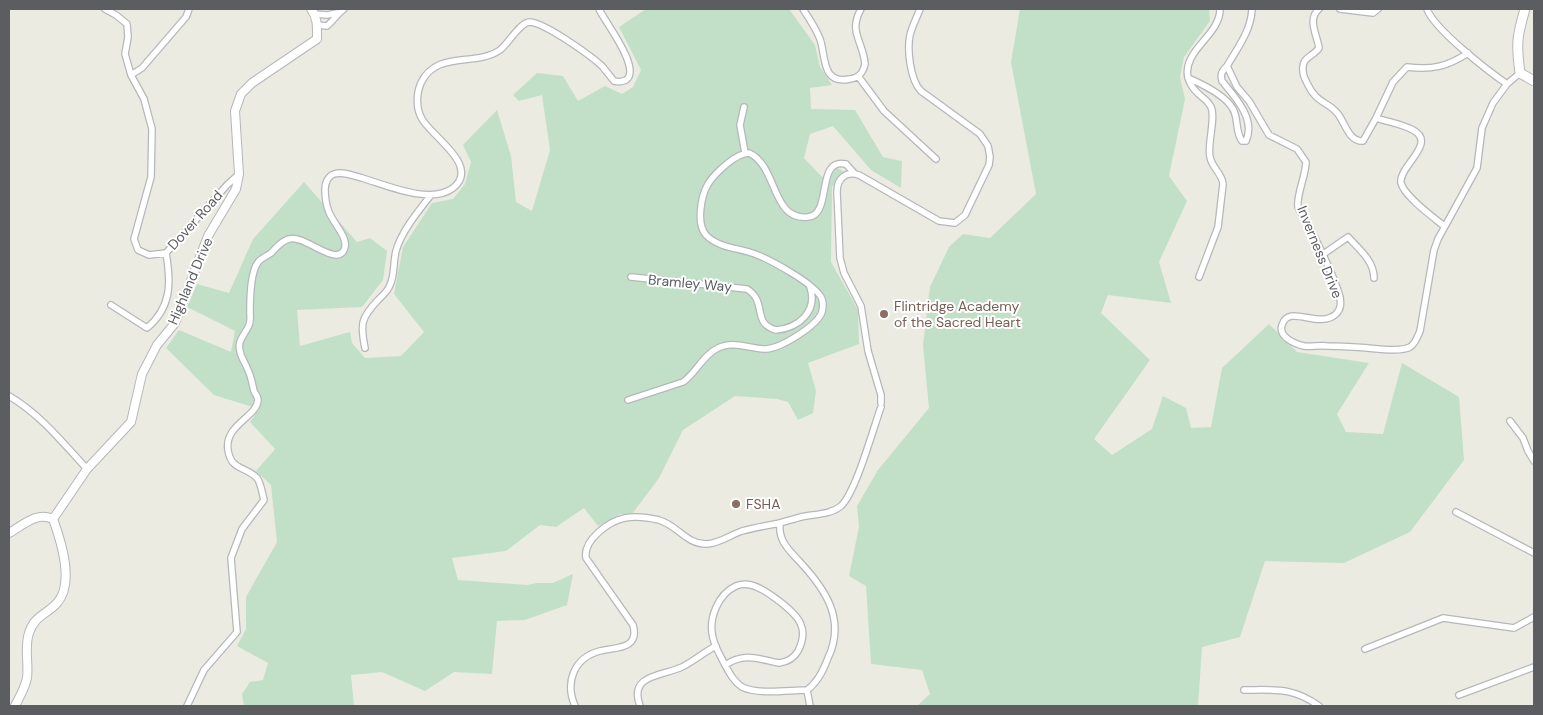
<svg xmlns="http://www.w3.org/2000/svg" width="1543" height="715" viewBox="0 0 1543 715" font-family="'DM Sans',sans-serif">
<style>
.green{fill:#c2e0c7}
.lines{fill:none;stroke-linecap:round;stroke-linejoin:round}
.minor-casing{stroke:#b5b7bb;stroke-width:8}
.tertiary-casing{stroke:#b5b7bb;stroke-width:10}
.secondary-casing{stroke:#b6b7bd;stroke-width:11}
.minor{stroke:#fff;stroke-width:5.5}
.tertiary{stroke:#fff;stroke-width:8}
.secondary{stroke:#fff;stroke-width:9}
.education-dot{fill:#8d6e63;stroke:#fff;stroke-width:2}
.labels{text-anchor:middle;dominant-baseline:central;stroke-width:4;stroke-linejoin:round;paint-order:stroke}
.street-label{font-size:14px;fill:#5b5d61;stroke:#fff}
.education-label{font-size:14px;fill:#785e54;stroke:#fff;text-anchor:start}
</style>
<rect width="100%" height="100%" fill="#ebebe2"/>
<path class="green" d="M646,9H789L815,45L820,67L832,85L810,88L811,109L855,110L883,157L902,161L901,188L871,170L833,126L810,134L804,158L822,177L837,168L843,171L832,187L831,262L858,310L859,344L808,363L816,391L813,413L798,420L788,402L777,399L735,396L683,430L659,478L632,514H620L598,526L584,508L556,527L540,525L506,551L452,558L458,580L527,585L537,583H553L573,574L567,605L525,620L497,621L492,674L454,672L425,691L382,672L351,675L354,706H244L242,694L250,682L263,680L268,663L237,646L246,629V597L277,542L271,485L256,471L275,449L250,422L259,409L214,395L166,348L179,330L231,352L235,331L187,307L197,284L229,293L253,239L304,182L357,242L370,238L387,251L383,280L362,307L297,310L300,346L350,332L352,343L365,358L401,356L424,332L394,294L403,247L432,203L453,199L465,184L471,162L463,145L497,110L511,156L516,202L532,211L550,150L542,95L519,101L513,95L537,73L563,76L578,101L605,86L622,94L633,87L641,70L619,27Z
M1020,9H1209L1210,21L1184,57L1180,77L1185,99L1169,176L1187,201L1159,262L1171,303L1108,295L1101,313L1150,360L1094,439L1112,455L1152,429L1163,396L1186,408L1191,428L1211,427L1222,368L1269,324L1297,352L1369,363L1337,414L1346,432L1383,434L1402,363L1459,397L1464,460L1410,532L1344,563L1265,561L1240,637L1202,647L1198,706H917L930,694L922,670L871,664L866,586L849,576L859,527L857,506L878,470L929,408L923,345L930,287L949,247L963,234L990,238L1036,194L1011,62Z"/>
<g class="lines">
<g class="minor-casing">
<path id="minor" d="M105,9L116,15L127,24L128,37L125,54L131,75L144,99L152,129L151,177L134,239L138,250L149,255L166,253L227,185L239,174
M803,9C809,18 816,29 820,39C826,56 821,85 850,79C859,78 863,73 865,64C863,41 848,32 861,9
M1220,9C1220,36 1182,50 1188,78C1202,84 1231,98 1235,114C1238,124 1236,133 1242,141H1246C1256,119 1235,97 1222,81C1220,74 1222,71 1227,66L1237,87L1249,101L1269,135L1297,149L1306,162C1306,175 1296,196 1298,207C1300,213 1305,218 1308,224C1319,247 1333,272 1340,297C1341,304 1341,309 1336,314C1318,330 1289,303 1282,325C1278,337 1295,344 1304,346C1311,347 1319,345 1327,346C1341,346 1354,347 1368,348C1379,349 1401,352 1410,347C1415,344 1418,336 1420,331L1434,250L1438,239L1477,168L1482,128L1493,103L1507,84L1520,73
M1319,9C1307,19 1317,35 1319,48C1313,57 1301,57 1303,71C1303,76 1306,81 1308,85C1317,104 1328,101 1338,114C1345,123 1349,142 1363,141L1376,118C1388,122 1402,124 1413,130C1438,143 1398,167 1401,183C1404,196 1433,217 1444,226
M1340,9L1373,13L1378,9
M1427,9C1434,29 1488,71 1507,84
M315,14L327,15L337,13
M317,25L327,26C334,20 337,14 344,9
M1227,66C1238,47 1251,31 1252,9
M131,75L142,68L186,17L189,9
M858,76L884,111L936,159
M1188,78C1194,96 1206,96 1211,107C1216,118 1207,145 1210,157C1212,168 1222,173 1223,184L1218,227L1199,277
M744,107L740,125L745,153
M1376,118L1393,82L1407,67C1431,70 1447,67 1468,53
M1322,255L1348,237C1359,249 1374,261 1374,278
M631,277L747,289C768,302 751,323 776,330C799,328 818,311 810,287
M111,305L147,328C172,307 171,282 166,253
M365,348C360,324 361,318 378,300C383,295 388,291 390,285C395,275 393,262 396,251C401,232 419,210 431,195
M9,396C40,414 63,443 87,469
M628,400L683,382C696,373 703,355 718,348C733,340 750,349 766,349C781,348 817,326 822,312C823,307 824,302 821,297C813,283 771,260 755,254C739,248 718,248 706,235C696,224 701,196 708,184C715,173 736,153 749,153C778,166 771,221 808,217C833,215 815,157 846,164L854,173
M881,403V395L868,351L861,306L844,273L840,258L837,192C837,178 846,171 859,175L939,221L955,223L965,215L989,165L990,157L988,146L980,134L921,91C910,80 907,49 910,35C912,26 917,17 920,9
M1510,421L1523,438L1528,451L1534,461
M1456,512L1534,553
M780,523C778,541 789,550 800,562C826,590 846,620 828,658C824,669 817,683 807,690L810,706
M1365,649L1443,618L1514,628L1534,617
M725,665C745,652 758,659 779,663C787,662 794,658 798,651C802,643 805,634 801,625C797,612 764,588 751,585C746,584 741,584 736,586C718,594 708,619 713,638C715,647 720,655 724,663C729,672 733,681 742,687C758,695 789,690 807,690
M1244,690C1275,690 1293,687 1319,706
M1459,695L1534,667
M187,706L204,670L237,632L231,558L242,529L264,500C262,493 261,483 257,478C246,466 231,471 228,450C224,425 257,417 258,400C258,396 255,394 254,391C252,383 251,375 247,368C245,362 241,358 240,351C237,340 245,335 249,325C251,321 250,316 250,312C250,299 250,271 259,261C262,258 267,256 271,253C276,248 281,241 289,239C304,234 336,267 344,250C350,239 333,223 329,212C326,205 325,197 325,189C325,183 328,176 334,174C343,171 354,176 362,178C386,185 431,205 453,188C481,166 431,136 422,119C416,109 416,94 421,83C436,50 475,67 500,50C509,43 520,22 530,22C545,23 590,55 602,66C606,71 610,76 614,81C618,82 622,82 626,80C642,69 605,22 599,9
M575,706C565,683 573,658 600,651C615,647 640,650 633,625L586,558C583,540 609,521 625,518C635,516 650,518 659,520C677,525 686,544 706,544C719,544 730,535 742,531C753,528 764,526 775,524C784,522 793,519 801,517C814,514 830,515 841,506C856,492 873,429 881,407
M640,706C628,674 663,676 682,667C694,661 704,652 716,646"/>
</g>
<g class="tertiary-casing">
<path id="tertiary" d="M9,533C22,526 37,511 53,519
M15,706C19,698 25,688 27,678C29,663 24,648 29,633C35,615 46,615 57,603C75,583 61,541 53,519L87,469L131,422L142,374L157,345L175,323L208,236L236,189L239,174L235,111L241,94L252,83L317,39C317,28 318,18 311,9"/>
</g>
<g class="secondary-casing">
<path id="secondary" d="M1525,9C1517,36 1516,44 1520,73L1534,81"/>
</g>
<use href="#minor" class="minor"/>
<use href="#tertiary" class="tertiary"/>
<use href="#secondary" class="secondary"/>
</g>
<g class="education-dot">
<circle cx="884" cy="314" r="5"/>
<circle cx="736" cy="504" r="5"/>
</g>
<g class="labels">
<g class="street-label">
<text transform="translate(195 220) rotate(-48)">Dover Road</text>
<text transform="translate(1320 252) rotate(68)">Inverness Drive</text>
<text transform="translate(190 281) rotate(-67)">Highland Drive</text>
<text transform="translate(690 283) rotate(5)">Bramley Way</text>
</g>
<g class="education-label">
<text x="894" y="306">Flintridge Academy<tspan x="894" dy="16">of the Sacred Heart</tspan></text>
<text x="746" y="504">FSHA</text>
</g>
</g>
<rect width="1543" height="715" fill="none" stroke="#5b5d61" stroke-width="20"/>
</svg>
